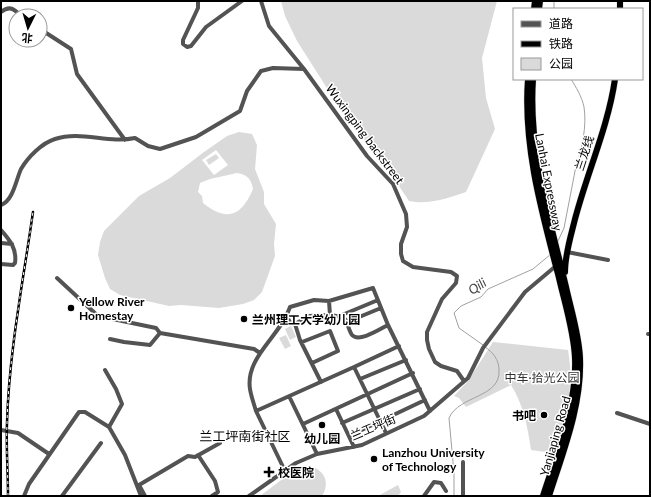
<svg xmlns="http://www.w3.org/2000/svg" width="651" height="497" viewBox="0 0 651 497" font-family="Lato,'Noto Sans SC',sans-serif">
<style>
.green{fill:#dadada;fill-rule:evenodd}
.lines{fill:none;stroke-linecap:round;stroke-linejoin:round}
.stream{stroke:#a1a1a1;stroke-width:1}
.highway-casing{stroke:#dbdbdb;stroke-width:7}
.minor{stroke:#535353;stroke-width:4}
.highway{stroke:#000;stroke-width:6}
.rail-casing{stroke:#000;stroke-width:2.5}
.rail{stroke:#fff;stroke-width:1;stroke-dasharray:3;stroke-linecap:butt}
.poi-dot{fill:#000;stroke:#fff;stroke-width:1.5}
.labels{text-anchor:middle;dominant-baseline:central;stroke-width:3;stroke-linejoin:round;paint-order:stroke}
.street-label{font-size:12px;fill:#000;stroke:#fff}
.poi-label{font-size:12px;font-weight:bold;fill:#000;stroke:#fff;text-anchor:start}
.park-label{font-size:12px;fill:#313131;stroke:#fff}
.water-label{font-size:13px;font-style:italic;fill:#424242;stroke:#fff}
.neighbourhood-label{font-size:13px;fill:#000;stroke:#fff}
</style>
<rect width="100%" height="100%" fill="#fff"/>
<path class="green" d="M281,1H497L482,58L486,98L495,129L466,192C449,198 428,205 409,201L385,165L346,118L297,41L285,16Z
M239,132L252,134L257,145L255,169L264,192V204L276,224L274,244L275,256L262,292L254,300L243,304L219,308L181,305L169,306L120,295L110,289L105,278L98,255L100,242L104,231L139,196L170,178L204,152L227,136ZM216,150L228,165L214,175L202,160ZM237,173C247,175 251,178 253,189C242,215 228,223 203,203L202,196L198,192L200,183L210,179Z
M216,154L219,158L209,165L206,160Z
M291,326L296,337L290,340L285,329Z
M286,335L291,346L285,349L279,338Z
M493,342L568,350C575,392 565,414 553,453L531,450C528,428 523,404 511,385L466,407L459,398L454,396L468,381Z
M300,466C319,464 333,478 322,496H260Z
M398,485L401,492L398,496H378Z"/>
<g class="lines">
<path class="stream" d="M554,9V1
M558,241L564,228L576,166C582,150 587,125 584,107C582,97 576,87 571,79
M483,345L459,328L454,313L461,306L481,297L488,289L533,269L551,254
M454,496V473L449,418C459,395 501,398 499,370C499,360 493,352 485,347"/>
<g class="highway-casing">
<path id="highway" d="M534,9L535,1
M539,9L540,1
M620,9V1
M528,79C523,147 542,213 559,278C565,304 574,332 575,358C577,405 557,452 543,496
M533,79C528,150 550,219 566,287C571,310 579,334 580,358C582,405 563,452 549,496
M565,272C565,255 570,239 574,223C586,175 608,128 615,79"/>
</g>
<path class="minor" d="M198,1V8L183,40V44L187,47L191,46L206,27L242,1
M261,1L269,26L304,69L367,156L393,184L406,214L407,227L401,244V254L403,261L413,267L451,272L457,276L456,283L442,299L427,332V340L429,349L435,362L441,366L457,371L464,381
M1,12C10,5 14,9 21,16
M40,29L71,49L77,74L125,140
M1,205C13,201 16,180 21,169C28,157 42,143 55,139C81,130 108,144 135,138L148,146L160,149L196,137L240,111L247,91L261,71L273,68L304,69
M1,230C10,240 17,249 15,263L13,265L1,264
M1,243L12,244
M567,252L608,260
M57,278L98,316L156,328L160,333L254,349L260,353
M329,301L330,315L342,317
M381,308L347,322C348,326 350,332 352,335C359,343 380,329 388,325
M287,317L290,322L295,324L309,316L330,315
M347,322L342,315L378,300
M295,324L300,340L321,382
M648,334H650
M110,339L124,342L150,345L160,333
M302,342L330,331L338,351L312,363
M354,367L399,346
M105,370L116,389L122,404L109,427L125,455L141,496
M360,379L406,360
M289,396L317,454
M336,409L354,447
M256,411C254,404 251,396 250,389C245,357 280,337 290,307L314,300L329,301L373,288L388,325L430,411
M617,413L650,424
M342,423L420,389
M303,424L413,373
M1,430L18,433L49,454
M349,436L425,400
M198,455L215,481L218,492L212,496
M463,462V496
M285,471L256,411L354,367L386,433
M24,496L29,484L79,412H85L109,427
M62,496L101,443
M145,496L139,485L188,456L195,457L220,443
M249,496L296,463L317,454L362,445L424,416L468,378L483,348L525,292L557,265
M424,496L434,482L441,483L446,491"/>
<use href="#highway" class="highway"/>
<g class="rail-casing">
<path id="rail" d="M8,496C8,472 6,447 7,423C9,352 23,282 33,212"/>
</g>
<use href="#rail" class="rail"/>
</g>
<g class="poi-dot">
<circle cx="71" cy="308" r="4"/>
<circle cx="244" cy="319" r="4"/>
<circle cx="544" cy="415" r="4"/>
<circle cx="322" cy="425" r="4"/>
<circle cx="374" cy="459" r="4"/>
<path d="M267 466h4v4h4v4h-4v4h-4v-4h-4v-4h4z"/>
</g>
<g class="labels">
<g class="street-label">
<text transform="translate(365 134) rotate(53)">Wuxingping backstreet</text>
<text transform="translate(584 153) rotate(-72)">兰龙线</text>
<text transform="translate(549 182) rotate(79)">Lanhai Expressway</text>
<text transform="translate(373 427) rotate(-23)">兰工坪街</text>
<text transform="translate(555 436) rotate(-74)">Yanjiaping Road</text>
</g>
<g class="poi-label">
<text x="79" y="301">Yellow River<tspan x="79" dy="14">Homestay</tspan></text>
<text x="252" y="319">兰州理工大学幼儿园</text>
<text x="536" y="415" text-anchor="end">书吧</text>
<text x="322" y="438" text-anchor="middle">幼儿园</text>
<text x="382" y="452">Lanzhou University<tspan x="382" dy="14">of Technology</tspan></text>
<text x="278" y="472">校医院</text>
</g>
<g class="park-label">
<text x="542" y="377">中车·拾光公园</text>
</g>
<g class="water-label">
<text transform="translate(477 286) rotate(-33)">Qili</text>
</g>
<g class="neighbourhood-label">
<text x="245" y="436">兰工坪南街社区</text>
</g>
</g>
<rect width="651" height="497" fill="none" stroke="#000000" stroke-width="4"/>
<rect x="513" y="8" width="130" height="72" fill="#ffffff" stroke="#999999"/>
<rect x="521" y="21" width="20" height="6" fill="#535353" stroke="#999999"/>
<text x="549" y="28" font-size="12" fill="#000000">道路</text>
<rect x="521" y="41" width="20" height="6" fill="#000000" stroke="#999999"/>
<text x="549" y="48" font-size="12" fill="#000000">铁路</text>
<rect x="521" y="58" width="20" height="12" fill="#dadada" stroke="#999999"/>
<text x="549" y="68" font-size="12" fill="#000000">公园</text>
<g transform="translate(28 28) rotate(185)"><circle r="19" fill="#ffffff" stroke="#999999"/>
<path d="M0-3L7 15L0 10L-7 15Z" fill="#000000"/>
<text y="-6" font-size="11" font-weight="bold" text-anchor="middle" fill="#000000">北</text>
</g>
</svg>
